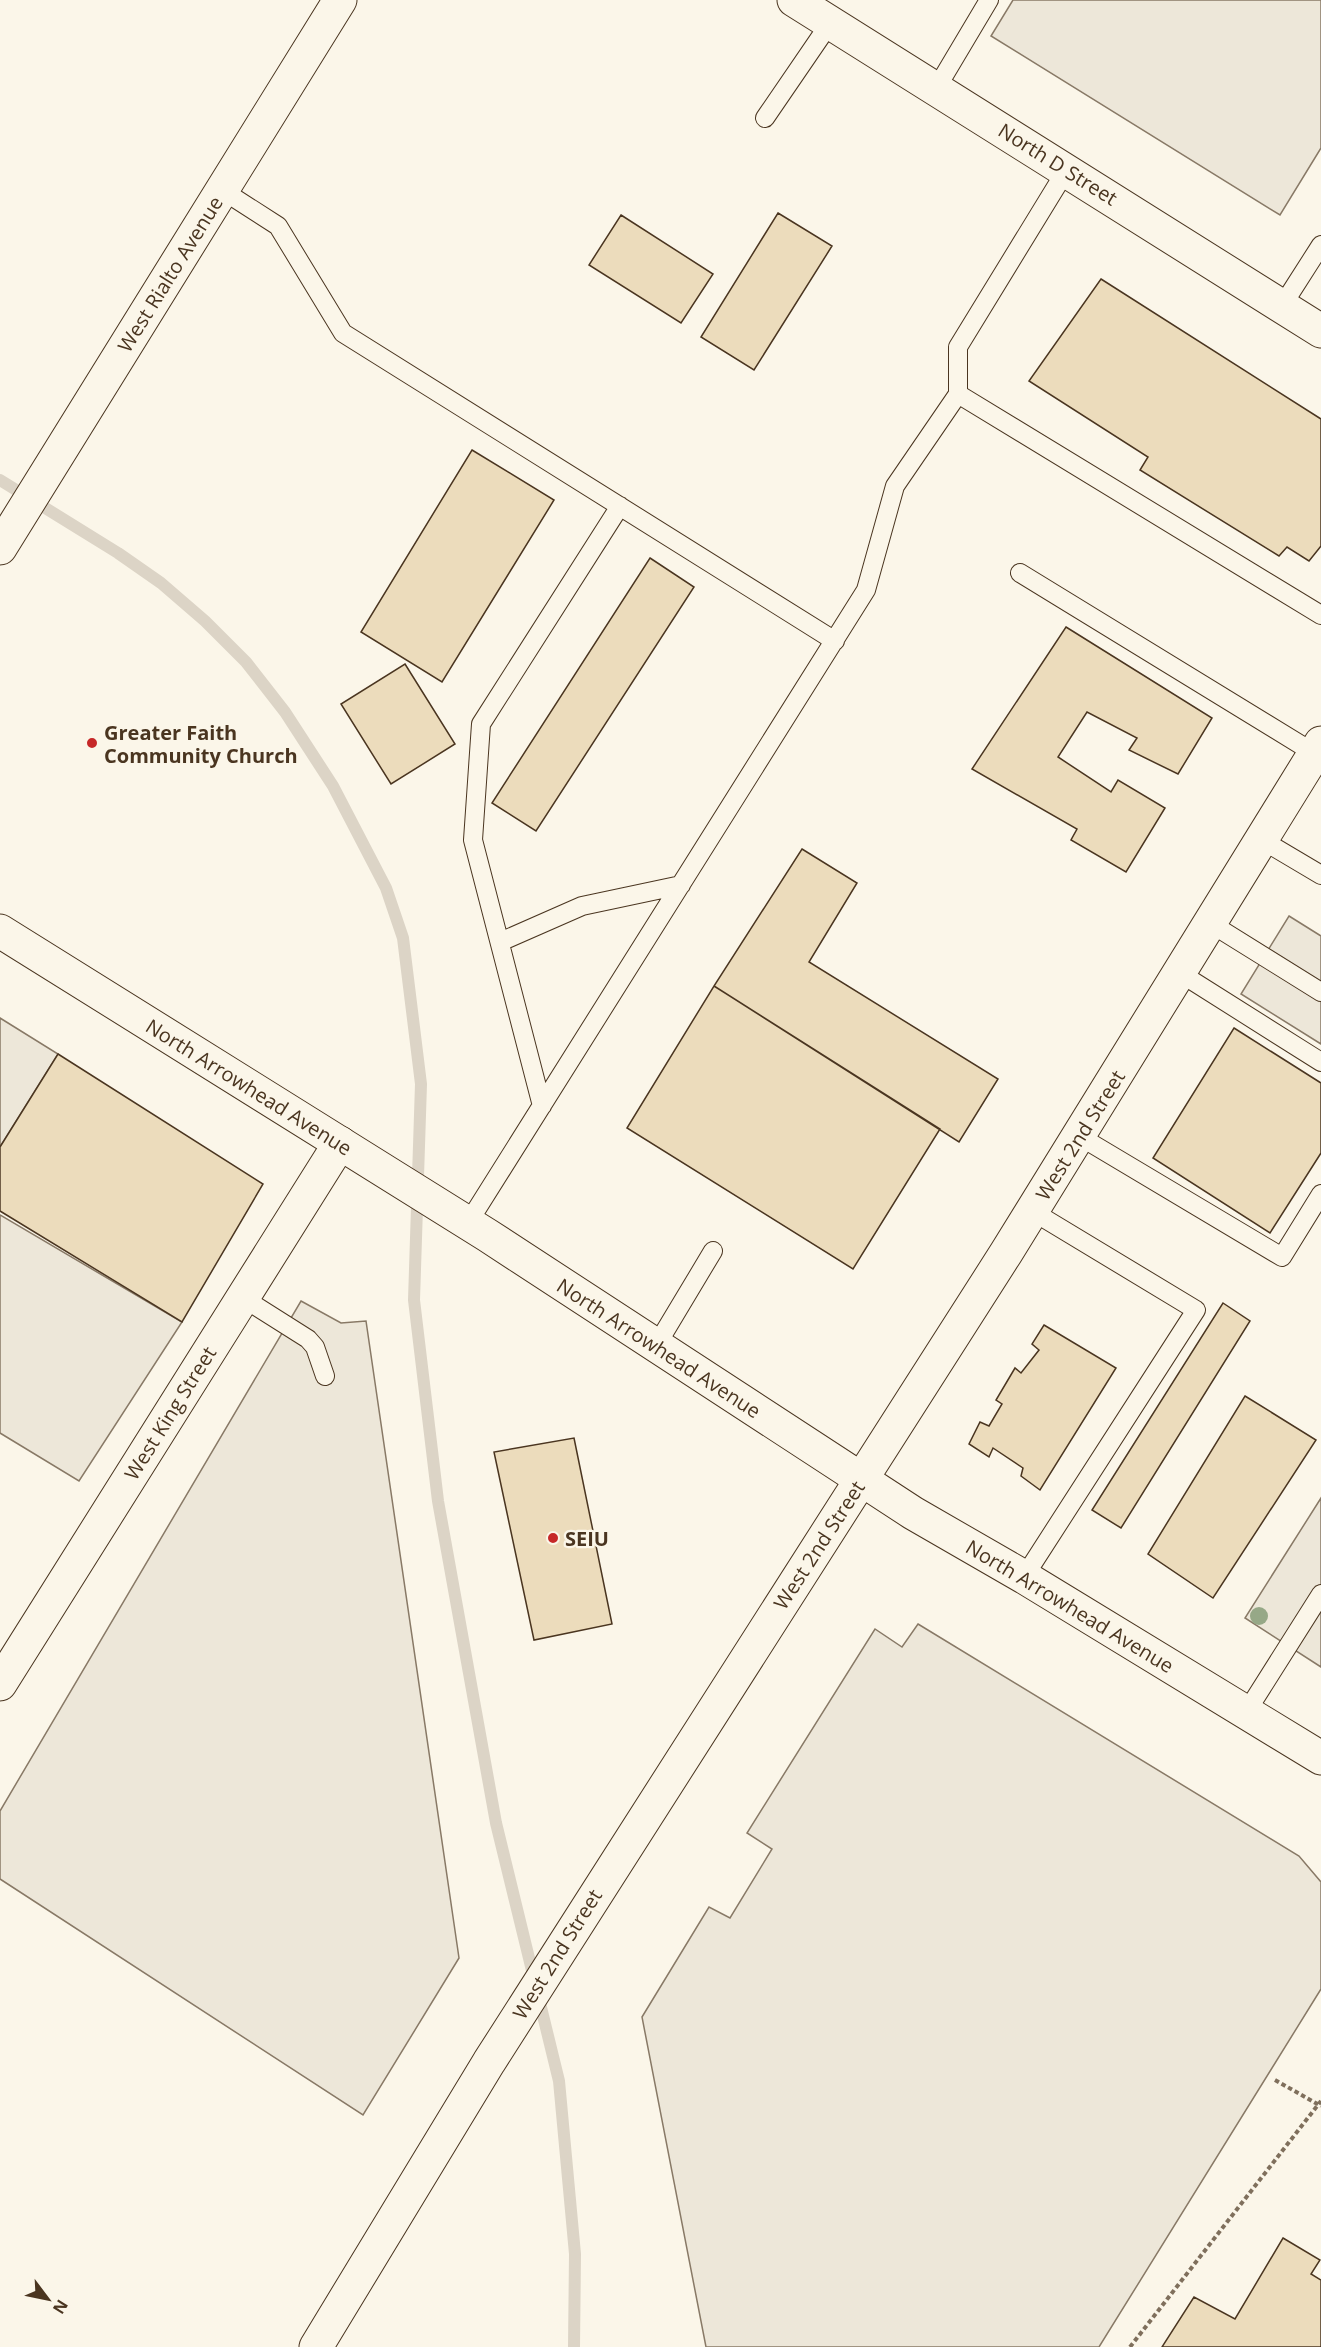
<svg xmlns="http://www.w3.org/2000/svg" width="1321" height="2347" viewBox="0 0 1321 2347" font-family="'Open Sans',sans-serif">
<style>
.parking{fill:#ede7d9;stroke:#887966;stroke-width:1.5}
.lines{fill:none;stroke-linecap:round;stroke-linejoin:round}
.stream{stroke:#dcd4c6;stroke-width:12}
.building{fill:#ecdcbc;stroke:#4a3520;stroke-width:1.5}
.lane-casing{stroke:#4a3520;stroke-width:20}
.street-casing{stroke:#4a3520;stroke-width:35}
.secondary-casing{stroke:#4a3520;stroke-width:35}
.path{stroke:#7f6f5c;stroke-width:4;stroke-dasharray:4.5 3;stroke-linecap:butt}
.lane{stroke:#fbf6e9;stroke-width:18}
.street{stroke:#fbf6e9;stroke-width:33}
.secondary{stroke:#fbf6e9;stroke-width:33}
.tree{fill:#96a887}
.poi-dot{fill:#c62828;stroke:#fbf6e9;stroke-width:2}
.labels{text-anchor:middle;dominant-baseline:central;stroke-width:4.5;stroke-linejoin:round;paint-order:stroke}
.street-label{font-size:20px;fill:#4a3520;stroke:#fbf6e9}
.poi-label{font-size:20px;font-weight:bold;fill:#4a3520;stroke:#fbf6e9;text-anchor:start}
</style>
<rect width="100%" height="100%" fill="#fbf6e9"/>
<path class="parking" d="M1013,0H1321V148L1280,215L991,36Z
M1289,916L1321,936V1044L1241,994Z
M0,1018L58,1054L0,1147Z
M0,1215L182,1322L79,1481L0,1433Z
M301,1301L341,1323L366,1321L459,1958L363,2115L0,1879V1811Z
M1321,1498V1667L1245,1618Z
M918,1624L1299,1856L1321,1882V1989L1099,2347H706L642,2017L709,1907L730,1918L772,1849L747,1833L875,1629L902,1647Z"/>
<g class="lines">
<path class="stream" d="M0,480L118,553L161,583L205,621L246,662L285,712L333,786L386,888L403,938L421,1084L414,1300L438,1501L496,1823L559,2081L575,2254L574,2347"/>
</g>
<path class="building" d="M778,213L832,246L754,370L701,337Z
M621,215L713,274L681,323L589,265Z
M1101,279L1321,419V546L1309,561L1287,547L1279,556L1140,470L1148,457L1029,381Z
M472,450L554,500L442,682L361,632Z
M650,558L694,587L536,831L492,803Z
M1066,627L1212,718L1178,774L1129,750L1137,738L1087,712L1058,757L1111,792L1118,780L1165,808L1126,872L1071,840L1077,829L972,769Z
M405,664L455,744L391,784L341,704Z
M802,849L857,883L809,962L998,1079L959,1142L714,986Z
M714,986L940,1129L853,1269L627,1128Z
M1234,1028L1321,1083V1153L1270,1233L1153,1158Z
M58,1054L263,1184L182,1322L0,1211V1147Z
M1223,1303L1250,1321L1121,1528L1092,1510Z
M1044,1325L1116,1368L1040,1490L1021,1476L1023,1468L993,1448L989,1457L969,1444L980,1422L989,1426L1002,1404L996,1400L1015,1368L1021,1373L1039,1350L1032,1344Z
M1245,1396L1316,1440L1213,1598L1148,1554Z
M574,1438L612,1624L534,1640L494,1452Z
M1283,2238L1320,2260L1311,2274L1321,2280V2347H1162L1194,2297L1235,2319Z
M1283,2238L1320,2260L1311,2274L1321,2280V2347H1162L1194,2297L1235,2319Z"/>
<g class="lines">
<g class="lane-casing">
<path id="lane" d="M936,89L989,0
M765,118L830,23
M1067,169L958,347V394L1321,615
M222,190L278,226L343,333L835,641
M1282,306L1321,245
M1020,573L1314,753
M1262,840L1321,875
M1210,923L1321,992
M500,942L582,906L681,885
M1180,973L1321,1062
M542,1106L473,840L481,724L620,506
M1079,1136L1282,1257L1321,1194
M468,1223L866,590L895,486L958,394
M243,1298L308,1339L315,1347L325,1376
M656,1346L713,1251
M1024,1577L1196,1310L1032,1211
M1247,1711L1321,1594"/>
</g>
<g class="street-casing">
<path id="street" d="M0,1684L340,1143"/>
</g>
<g class="secondary-casing">
<path id="secondary" d="M794,0L1321,331
M0,548L340,0
M0,931L487,1235L913,1513L1024,1577L1321,1758
M316,2347L489,2062L1006,1253L1321,743"/>
</g>
<path class="path" d="M1275,2080L1321,2106
M1130,2347L1321,2101"/>
<use href="#lane" class="lane"/>
<use href="#street" class="street"/>
<use href="#secondary" class="secondary"/>
</g>
<circle class="tree" cx="1259" cy="1616" r="9"/>
<g class="poi-dot">
<circle cx="92" cy="743" r="6"/>
<circle cx="553" cy="1538" r="6"/>
</g>
<g class="labels">
<g class="street-label">
<text transform="translate(1058 164) rotate(32)">North D Street</text>
<text transform="translate(170 274) rotate(-58)">West Rialto Avenue</text>
<text transform="translate(249 1087) rotate(32)">North Arrowhead Avenue</text>
<text transform="translate(1080 1135) rotate(-58)">West 2nd Street</text>
<text transform="translate(659 1348) rotate(33)">North Arrowhead Avenue</text>
<text transform="translate(170 1413) rotate(-58)">West King Street</text>
<text transform="translate(819 1545) rotate(-57)">West 2nd Street</text>
<text transform="translate(1070 1606) rotate(31)">North Arrowhead Avenue</text>
<text transform="translate(557 1954) rotate(-58)">West 2nd Street</text>
</g>
<g class="poi-label">
<text x="104" y="732">Greater Faith<tspan x="104" dy="23">Community Church</tspan></text>
<text x="565" y="1538">SEIU</text>
</g>
</g>
<g transform="translate(48 2299) rotate(122)" stroke="#fbf6e9" stroke-width="4.5" paint-order="stroke">
<path d="M0-4.5L10 22L0 15L-10 22Z" fill="#4a3520"/>
<text y="-9" font-size="16" font-weight="bold" text-anchor="middle" fill="#4a3520">N</text>
</g>
</svg>
